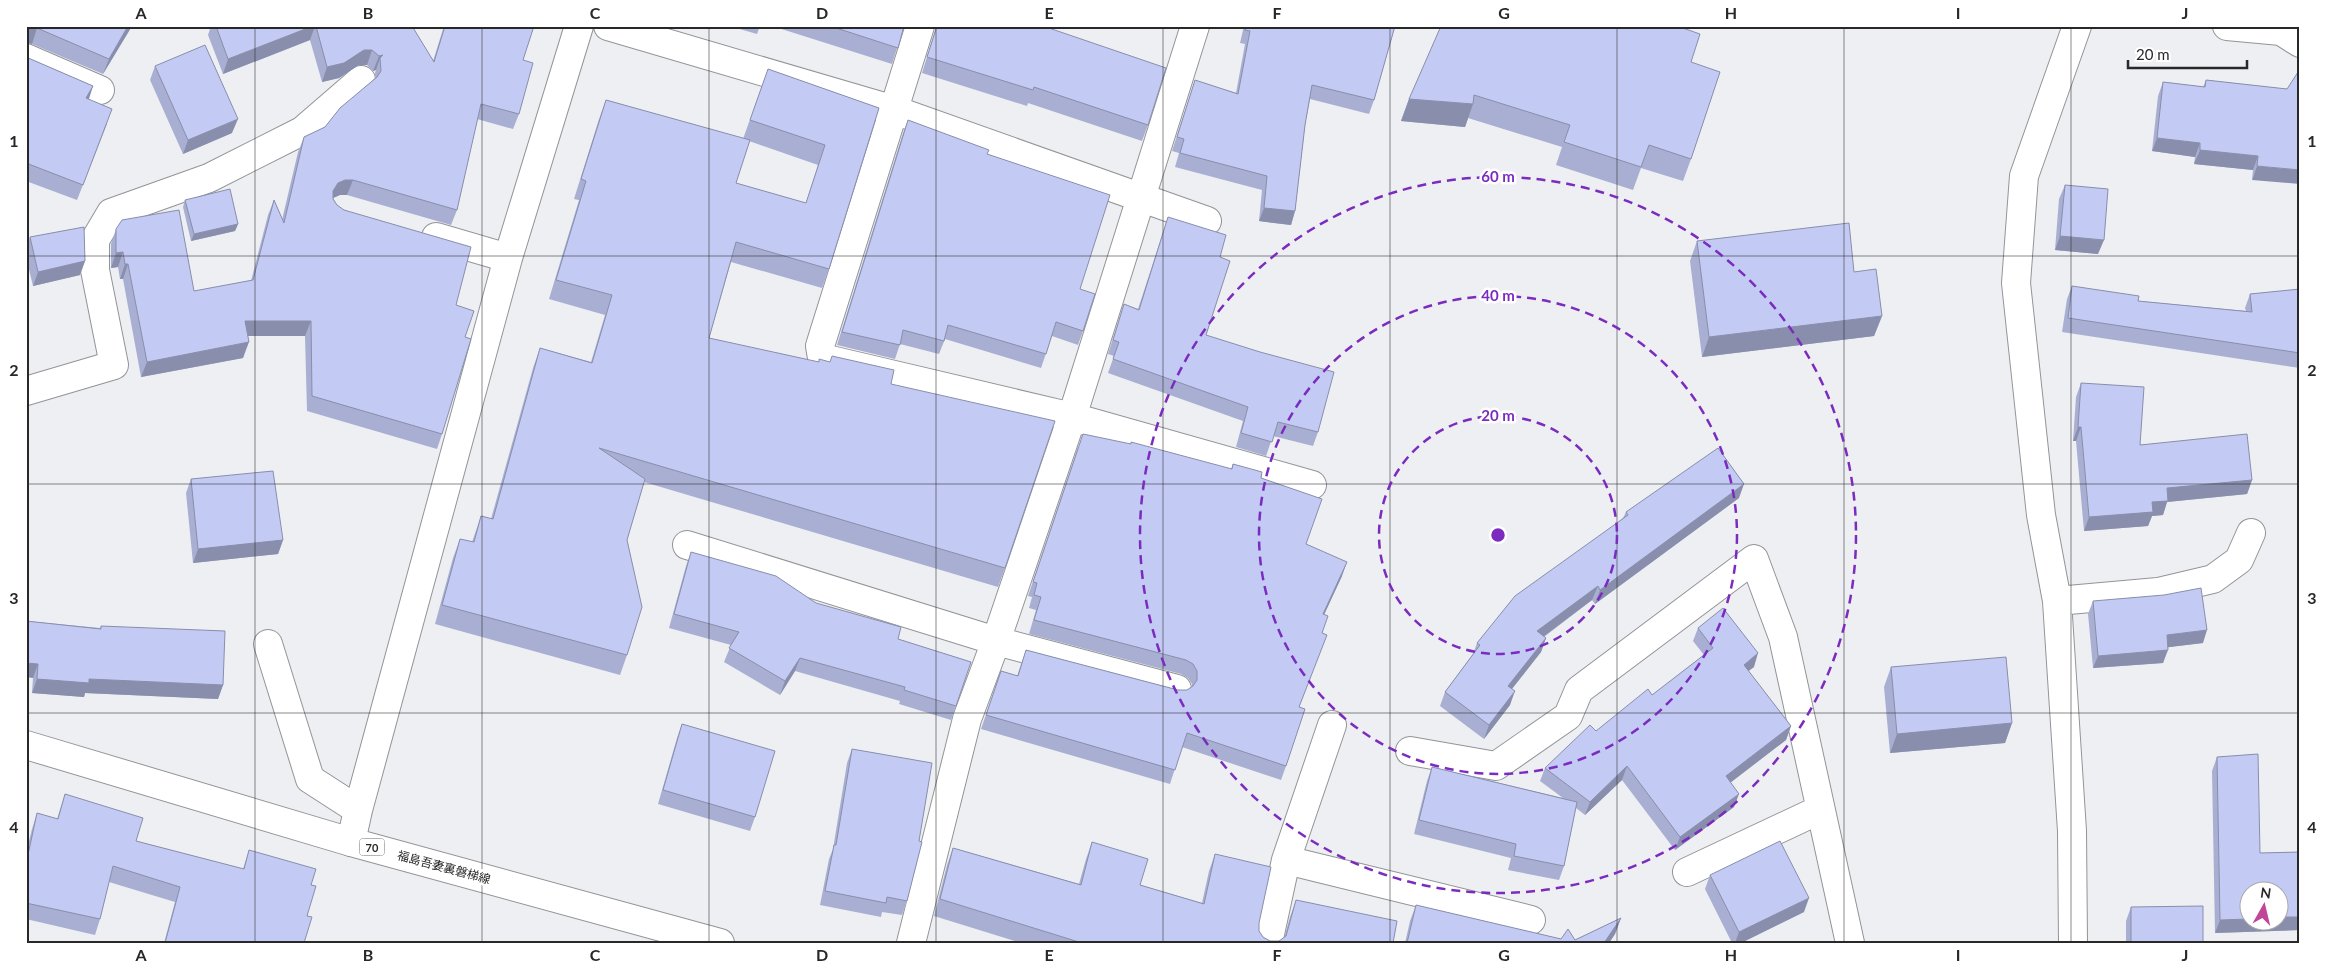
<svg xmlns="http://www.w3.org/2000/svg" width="2326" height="969" viewBox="0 0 2326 969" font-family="Lato,'Noto Sans JP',sans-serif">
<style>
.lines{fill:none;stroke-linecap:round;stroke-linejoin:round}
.minor-casing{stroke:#939497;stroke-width:30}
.major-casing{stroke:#939497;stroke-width:30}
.minor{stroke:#fff;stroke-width:28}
.major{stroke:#fff;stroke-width:28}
.wall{fill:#a8afd2;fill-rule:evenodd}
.shaded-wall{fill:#888eab}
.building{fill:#c3cbf4;stroke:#888eab}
.grid{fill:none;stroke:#282829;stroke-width:1;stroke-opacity:0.55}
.ring{fill:none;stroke:#7b2cbf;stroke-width:2.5;stroke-dasharray:9 6}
.labels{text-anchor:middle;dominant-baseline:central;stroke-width:5;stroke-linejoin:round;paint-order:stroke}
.shield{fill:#fff;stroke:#686869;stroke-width:1}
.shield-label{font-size:11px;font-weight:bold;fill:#282829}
.street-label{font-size:12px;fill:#282829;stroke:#fff}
.centre{fill:#7b2cbf;stroke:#fff;stroke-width:2.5}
.ring-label{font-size:15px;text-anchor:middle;font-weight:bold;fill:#7b2cbf;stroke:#fff;stroke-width:5;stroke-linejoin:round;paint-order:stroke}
.neatline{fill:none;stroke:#282829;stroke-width:2}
.grid-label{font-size:16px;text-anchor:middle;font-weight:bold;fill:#282829}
</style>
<rect width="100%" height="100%" fill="#eeeff3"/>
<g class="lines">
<g class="minor-casing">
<path id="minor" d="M608,26L894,110L1207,221
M920,26L820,346L822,358L1072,417L1312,485
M2227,26L2281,31L2300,43
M26,58L100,90
M436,237L508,258
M26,391L114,365L95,270V240L111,213L209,178L302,131L361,80
M687,545L996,641L1177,689
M2057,601L2158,592L2213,579L2239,560L2251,533
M268,644L310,779L358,810
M1410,751L1496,766L1568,716L1579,690L1754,559L1783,637L1850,943
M351,842L358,810L508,258L579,26
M1286,860L1531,920
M1687,872L1819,810
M911,943L967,719L996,641L1072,417L1195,26
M1268,943L1286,860L1332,725
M2073,943L2072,831L2057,601L2041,515L2016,283L2024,176L2077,26"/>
</g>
<g class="major-casing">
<path id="major" d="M26,745L351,842L720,943"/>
</g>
<use href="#minor" class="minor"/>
<use href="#major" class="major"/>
</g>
<path class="wall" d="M26,26H132L103,74L32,44Z
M211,26H412L433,61L444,26H534L523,60L519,114L513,129L477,119L457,210L451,225L347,195H340L333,198L337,205L456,305L465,337L442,434L437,449L307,411L305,336H248L243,358L141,377L123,279H120L118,267L111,268V244L116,229L194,291L251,281L268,215L274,200L282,220L298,152L304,137L325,127L375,78V73L376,70L373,71L367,65H359L339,78L322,82L310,40L223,74L208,35Z
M729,26H760L757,34Z
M772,26H904L892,64Z
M935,26H1043L1148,125L1142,141L1028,103L1027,106L922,73L935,31Z
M1244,26H1395L1374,100L1369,114L1310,99L1305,125L1295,211L1291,225L1259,221L1262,190L1175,167L1179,153L1172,151L1195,80L1236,93L1245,44L1240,43Z
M26,57L93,86L88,99L107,124L77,200L26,181Z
M1691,62V159L1683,181L1641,168L1633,190L1556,165L1562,147L1468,118L1465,127L1401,121L1409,99Z
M155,66L232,133L183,154L150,80Z
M768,69L879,108L829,269L822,288L731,262L709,338L891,384L1005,568L998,587L644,482L627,540V655L620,675L435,624L453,558L460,539L472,542L481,516L491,519L533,368L540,348L591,362L605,315L549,299L579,200L574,199L599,119L606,100L743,139ZM749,141L818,165L806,203L736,183Z
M2206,80L2287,89L2252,180L2253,170L2194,164L2195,157L2152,151L2158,96L2163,82L2203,87Z
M908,120L987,154L1080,289L1083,331L1078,345L1052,336L1041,368L945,339L939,354L900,344L895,359L837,345L903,133Z
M2065,185L2098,254L2055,250L2059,199Z
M185,200L238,224L235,231L191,241L183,207Z
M1168,217L1220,257L1206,335L1318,432L1313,446L1273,436L1266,456L1236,447L1243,421L1108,373L1114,356L1108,354L1124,304L1138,309Z
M30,237L85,261L80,275L33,286L26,257V247Z
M1697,241L1854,272L1882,316L1874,336L1702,357L1690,261Z
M2072,286L2138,301L2246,311L2245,308L2250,294L2300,289V368L2062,332L2067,299Z
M2081,383L2140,445L2252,480L2247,494L2167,502L2163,515L2152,516L2148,526L2084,531L2076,441H2073L2076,397Z
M1078,447L1231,469L1233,464L1261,478L1306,544L1342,576L1324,614L1322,633L1299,707L1286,766L1281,780L1182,747L1170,784L981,729L1001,671L1017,676L1026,650L1178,690H1187L1192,687V684L1188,678L1181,674L1029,634L1036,610L1029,608L1032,597L1028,596Z
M191,479L283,540L278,554L193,563L186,493Z
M1739,498L1595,604L1592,600L1544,637L1546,638L1541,652L1512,689L1510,705L1484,739L1440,706L1445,692L1473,654L1477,643L1623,518L1626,512Z
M691,552L816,603L898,639L971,662L951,720L899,704L900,701L795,671L780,695L724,662L731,645L669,628L686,566Z
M2093,601L2203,643L2168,647L2163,663L2093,668L2088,614Z
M26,621L100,628L101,626L223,685L218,699L85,693L84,697L32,693L33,678Z
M1698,628L1754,667L1748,671L1791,726L1786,740L1730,782L1734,807L1675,850L1622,780L1585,815L1576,808L1564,866L1559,880L1508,870L1511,858L1414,834L1427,781L1432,767L1563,798L1540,781L1545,768L1596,731L1652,695L1704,655L1693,641Z
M1891,667L2012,723L2005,743L1890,753L1884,687Z
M682,724L755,817L750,831L658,804L677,738Z
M852,749L907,901L902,915L882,912L881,917L820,905L829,859L833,849L847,763Z
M2217,757L2260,853L2300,852V930L2215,933L2212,771Z
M65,794L136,841L243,869L249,850L311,885L304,943H164L175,902L109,882L100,919L95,935L26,919V853L32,829L37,813L57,819Z
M1092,842L1140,885L1202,903L1209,871L1215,854L1259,923V931L1263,937L1270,941H1279L1284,938L1290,917L1296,900L1393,943H1021L934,916L947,865L953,848L1079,884L1086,859Z
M1710,875L1804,912L1741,943H1732L1705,889Z
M1416,905L1561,939L1575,940L1621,918L1615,934L1609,943H1405L1410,921Z
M2131,907L2203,943H2126V921Z"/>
<path class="shaded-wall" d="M128,26H132L103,74L109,59Z
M313,26H315L310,40L223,74L228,59Z
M30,27L37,28L32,44L26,43V28Z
M364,50H372L367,65H359L339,78L322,82L327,67Z
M383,55L380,58L376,70L373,71L379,56Z
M93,86L88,102L86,98Z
M1409,99L1473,104L1465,127L1401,121Z
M238,119L232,133L183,154L188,140Z
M2157,138L2200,143L2195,157L2152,151Z
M2200,150L2258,156L2253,170L2194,164Z
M2257,166L2300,170V184L2252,180Z
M345,180H353L347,195H340L333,198V191L338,183Z
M1264,208L1295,211L1291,225L1259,221Z
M238,224L235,231L191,241L194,234Z
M2060,236L2104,240L2098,254L2055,250Z
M123,252L118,267L111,268L116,253Z
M85,261L80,275L33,286L38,272Z
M125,264H128L123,279H120Z
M1882,316L1874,336L1702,357L1709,337Z
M245,321H311L305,336H239Z
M249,342L243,358L141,377L147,362Z
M2078,427H2081L2076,441H2073Z
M2252,480L2247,494L2167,502L2163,515L2152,516L2148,526L2084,531L2089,517L2152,502L2167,488Z
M1744,484L1739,498L1595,604L1600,590Z
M283,540L278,554L193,563L198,549Z
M1347,562L1342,576L1318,628L1323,614Z
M1598,586L1592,600L1532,645L1537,631Z
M2207,630L2203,643L2162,648L2167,635Z
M1546,638L1541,652L1503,700L1508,686Z
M2168,650L2163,663L2093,668L2098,656Z
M1758,653L1754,667L1739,678L1744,665Z
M800,658L795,671L780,695L785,681Z
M26,663L38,664L33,678L26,677Z
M37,679H89L223,685L218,699L85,693L84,697L32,693Z
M1515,691L1510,705L1484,739L1489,725Z
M2012,723L2005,743L1890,753L1897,734Z
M1791,726L1786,740L1721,790L1726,776Z
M1627,766L1622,780L1585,815L1590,802Z
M1739,794L1734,807L1675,850L1680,837Z
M1809,898L1804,912L1741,943H1735L1739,932Z
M2278,917H2300V930L2215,933L2220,920L2248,919V922H2278Z
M1621,918L1615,934L1609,943H1604Z"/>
<path class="building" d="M26,26H128L109,59L37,28L30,27L26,28Z
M216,26H313L228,59Z
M316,26H412L434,62L445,26H534L523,60L533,63L519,114L481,104L457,210L353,180H345L338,183L333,191V199L337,205L344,210L471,247L456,305L474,311L465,337L471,339L442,434L312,396L311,321H245L249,342L147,362L128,264H125L123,252L116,253V229L122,220L179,210L194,291L253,280L274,200L284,223L304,137L325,127L340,108L377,77L381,71L380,58L383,55L379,56L372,50H364L344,63L327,67Z
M830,26H904L898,48Z
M937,26H1043L1166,68L1148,125L1034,87L1033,90L927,57Z
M1246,26H1395L1374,100L1312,85L1305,125L1295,211L1264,208L1267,176L1180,153L1184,139L1177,137L1195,80L1238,94L1250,31L1245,30Z
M1441,26H1677L1700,34L1691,62L1720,72L1691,159L1649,145L1641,167L1564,142L1570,125L1474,95L1473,104L1409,99Z
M205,45L238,119L188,140L155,66Z
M26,57L93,86L86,98L112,109L83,185L26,163Z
M768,69L879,108L829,269L736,242L709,338L819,362V359L830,362L832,356L894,370L891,384L1055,421L1005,568L599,448L645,479L627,540L642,607L627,655L442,605L460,539L474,542L481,516L493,519L540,348L592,363L612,295L556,280L586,181L581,179L606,100L750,140L736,183L806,203L825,145L750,120Z
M2300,69V170L2257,166L2258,156L2200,150V143L2157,138L2163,82L2205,87L2206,80L2287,89Z
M908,120L989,150L987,154L1110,195L1080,289L1095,294L1083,331L1056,322L1046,354L948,325L944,341L903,330L900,345L842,332Z
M2065,185L2108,189L2104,240L2060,236Z
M230,189L238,224L194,234L185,200Z
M1168,217L1226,235L1220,257L1230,261L1206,335L1260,352L1334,372L1318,432L1278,422L1272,442L1241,433L1248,407L1113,359L1119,342L1113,340L1124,304L1139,310Z
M1849,223L1854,272L1876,269L1882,316L1709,337L1697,241Z
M84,227L85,261L38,272L30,237Z
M2072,286L2139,296L2138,301L2252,312L2250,294L2300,289V353L2068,318Z
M2081,383L2144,387L2140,445L2247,434L2252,480L2167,488L2168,501L2152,502L2153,512L2089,517L2081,427H2078Z
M1083,434L1131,444V442L1232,469L1233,464L1262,472L1261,478L1322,499L1306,544L1347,562L1323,614L1328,616L1322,633L1327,635L1299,707L1305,709L1286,766L1187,733L1175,770L986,715L1001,671L1018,676L1026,650L1178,690H1187L1193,686L1197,680V671L1193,664L1186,660L1034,620L1041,597L1034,595L1037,583L1033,582Z
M1718,448L1744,484L1600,590L1598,586L1537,631L1546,638L1508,686L1515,691L1489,725L1445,692L1480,645L1477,643L1515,596L1628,515L1626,512Z
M273,471L283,540L198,549L191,479Z
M691,552L776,576L816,603L901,627L898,639L971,662L956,706L904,690L905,687L800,658L785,681L729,648L739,632L674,614Z
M2201,588L2207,630L2167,635L2168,650L2098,656L2093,601L2164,595Z
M1723,608L1758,653L1744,665L1791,726L1726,776L1739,794L1680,837L1627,766L1590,802L1545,768L1590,725L1596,731L1648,689L1652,695L1713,648L1698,628Z
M26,621L101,629V626L225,631L223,685L89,679V683L37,679L38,664L26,663Z
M2006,657L2012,723L1897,734L1891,667Z
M682,724L775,751L755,817L663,790Z
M852,749L932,763L919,841L922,842L907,901L887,897L886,903L825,891L834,845H836Z
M2258,754L2260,853L2300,852V917H2278V892H2248V919L2220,920L2217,757Z
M1432,767L1577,802L1564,866L1514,856L1516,844L1419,820Z
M65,794L143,818L136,841L244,869L249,850L316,869L311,885L316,886L307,916L312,917L304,943H165L180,887L113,866L100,919L26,903V864L37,813L58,819Z
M1780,841L1809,898L1739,932L1710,875Z
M1092,842L1148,859L1140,885L1204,904L1215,854L1271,867L1259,923V931L1263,937L1270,941H1279L1286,936L1296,900L1397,921L1393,943H1082L940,899L953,848L1081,885Z
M1416,905L1561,939L1568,929L1575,940L1621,918L1604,943H1407Z
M2203,906V943H2131V907Z"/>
<path class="grid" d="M255,26V943M482,26V943M709,26V943M936,26V943M1163,26V943M1390,26V943M1617,26V943M1844,26V943M2071,26V943M26,256H2300M26,484H2300M26,713H2300"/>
<g class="ring">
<circle cx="1498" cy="535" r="119"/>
<circle cx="1498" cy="535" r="239"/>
<circle cx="1498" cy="535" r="358"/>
</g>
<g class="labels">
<rect class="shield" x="359.5" y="838.5" width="25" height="17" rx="4"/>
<g class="shield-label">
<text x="372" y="847">70</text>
</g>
<g class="street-label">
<text transform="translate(444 867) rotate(15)">福島吾妻裏磐梯線</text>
</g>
</g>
<circle cx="1498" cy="535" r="8" class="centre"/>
<g class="ring-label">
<text x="1498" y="182">60 m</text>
<text x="1498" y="301">40 m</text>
<text x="1498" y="421">20 m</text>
</g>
<rect width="2326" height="969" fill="none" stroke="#ffffff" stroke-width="55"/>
<g transform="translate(2264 906) rotate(8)"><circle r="24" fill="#ffffff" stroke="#a9a9a9"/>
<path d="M0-4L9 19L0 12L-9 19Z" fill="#c14698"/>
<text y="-8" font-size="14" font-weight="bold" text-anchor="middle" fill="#282829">N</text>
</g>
<path d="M2128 60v8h119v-8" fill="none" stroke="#282829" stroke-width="2.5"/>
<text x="2136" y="60" font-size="15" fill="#282829" stroke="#ffffff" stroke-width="4" paint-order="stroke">20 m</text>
<rect x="28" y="28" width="2270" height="914" class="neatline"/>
<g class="grid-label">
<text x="141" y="19">A</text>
<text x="368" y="19">B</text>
<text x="595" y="19">C</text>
<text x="822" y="19">D</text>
<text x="1049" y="19">E</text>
<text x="1277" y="19">F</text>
<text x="1504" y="19">G</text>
<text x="1731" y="19">H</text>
<text x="1958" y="19">I</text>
<text x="2185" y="19">J</text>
<text x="14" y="147">1</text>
<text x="2312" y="147">1</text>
<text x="14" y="376">2</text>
<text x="2312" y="376">2</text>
<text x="14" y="604">3</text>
<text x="2312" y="604">3</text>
<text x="14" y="833">4</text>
<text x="2312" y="833">4</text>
<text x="141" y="961">A</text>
<text x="368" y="961">B</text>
<text x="595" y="961">C</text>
<text x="822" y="961">D</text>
<text x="1049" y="961">E</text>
<text x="1277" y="961">F</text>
<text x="1504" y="961">G</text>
<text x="1731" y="961">H</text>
<text x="1958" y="961">I</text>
<text x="2185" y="961">J</text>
</g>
</svg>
